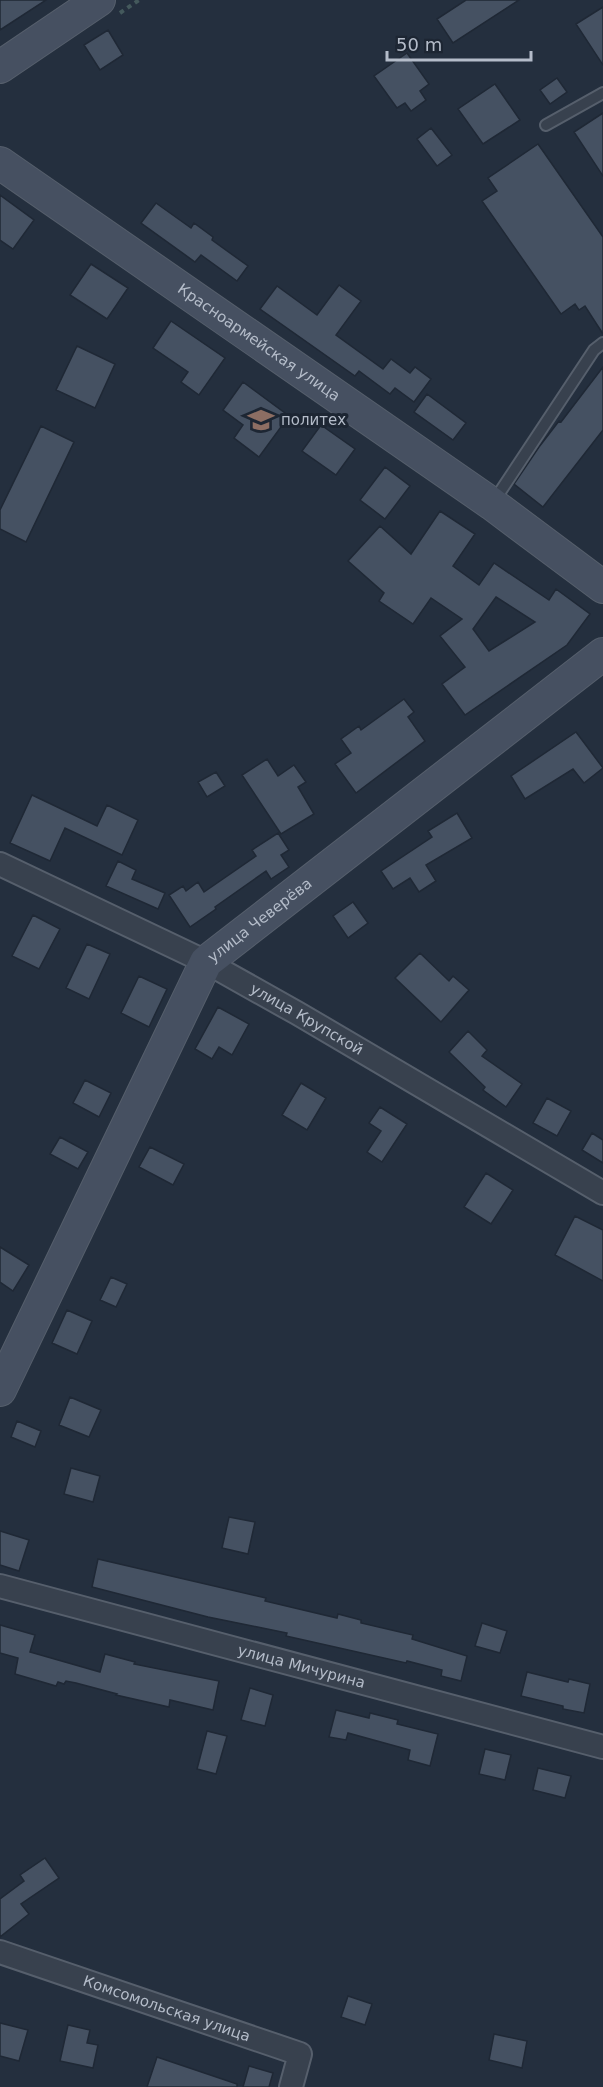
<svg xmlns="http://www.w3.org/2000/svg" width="603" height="2087" viewBox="0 0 603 2087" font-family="'DejaVu Sans',sans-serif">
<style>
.building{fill:#455162;stroke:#1f2835;stroke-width:1.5;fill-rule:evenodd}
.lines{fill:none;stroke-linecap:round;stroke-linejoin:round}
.lane-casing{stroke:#565f6c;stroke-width:14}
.street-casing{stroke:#565f6c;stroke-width:26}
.secondary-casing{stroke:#565f6c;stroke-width:34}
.path{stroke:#44595c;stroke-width:4;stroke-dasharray:4.5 4.5;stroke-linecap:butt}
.lane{stroke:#38414e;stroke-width:10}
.street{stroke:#38414e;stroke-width:22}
.secondary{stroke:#465061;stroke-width:32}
.labels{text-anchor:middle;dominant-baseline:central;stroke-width:6;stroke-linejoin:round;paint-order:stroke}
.street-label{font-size:15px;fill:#b4bcc9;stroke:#1d2633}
.poi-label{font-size:15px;fill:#b4bcc9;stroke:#1d2633;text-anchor:start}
</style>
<rect width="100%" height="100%" fill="#242f3e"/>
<path class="building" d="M0,0H46L0,30Z
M466,0H519L453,43L437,19Z
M603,7V65L576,24Z
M108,30L123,55L100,70L84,45Z
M407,53L429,84L420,91L426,100L411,111L405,103L397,108L374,76Z
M557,78L567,92L550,104L540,90Z
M495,84L520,120L483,144L458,109Z
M603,113V176L574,132Z
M431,128L452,155L437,166L417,139Z
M538,144L603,237V334L585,306L579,310L575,304L561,314L482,201L497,191L488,178Z
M0,195L34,220L13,249L0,240Z
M156,203L191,228L194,223L213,237L212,240L248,266L237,281L201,255L195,262L141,223Z
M91,264L128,288L107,319L70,295Z
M339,285L361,301L336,335L383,369L391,359L410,373L415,367L431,379L414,402L395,388L390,394L359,371L355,376L260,309L277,286L317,315Z
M171,321L225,358L199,395L181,382L188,372L153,348Z
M77,346L115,364L95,408L56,390Z
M603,367V430L543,507L514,484L539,447L559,421L561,422Z
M243,382L289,416L259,457L234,438L243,425L223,410Z
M427,394L466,423L453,440L414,412Z
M321,425L355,449L336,475L302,451Z
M41,426L74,442L26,542L0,529V510Z
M385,467L410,486L385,519L360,500Z
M440,511L475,534L453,566L479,585L494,563L549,600L556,589L590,614L567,645L465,715L442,684L465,667L440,636L462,619L431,598L413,624L379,601L384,593L348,561L380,526L411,554ZM496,597L535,622L489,651L473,629Z
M404,699L414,712L408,717L425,741L356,793L335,764L351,753L341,739L359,726L361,730Z
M576,732L603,768L584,783L573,769L525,799L511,776Z
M267,759L278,776L294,765L306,782L298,787L314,814L281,834L242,775Z
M216,772L225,786L207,797L198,782Z
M32,795L97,826L107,805L138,820L122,855L65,828L50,861L10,843Z
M457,813L472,838L426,865L436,881L419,892L410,878L393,889L381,871L432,837L428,831Z
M278,833L289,850L281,855L289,867L271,879L266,871L215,907L216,909L190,927L169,895L183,886L186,891L198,882L204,892L256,856L252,850Z
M118,861L136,870L132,879L165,893L158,909L106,886Z
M353,902L368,923L348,938L333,916Z
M33,915L60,929L39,969L12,956Z
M87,944L110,954L89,999L66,988Z
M420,953L449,981L453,976L469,990L441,1022L395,978Z
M139,976L167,989L149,1027L121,1013Z
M218,1007L249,1024L232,1055L219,1047L212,1059L195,1049Z
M468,1031L487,1050L482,1056L522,1084L506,1107L483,1090L485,1087L449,1052Z
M85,1080L111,1093L99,1117L73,1103Z
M301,1083L326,1098L307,1130L282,1115Z
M547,1098L571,1111L557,1136L533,1123Z
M380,1107L407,1124L382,1162L367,1152L381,1131L369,1123Z
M592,1133L603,1140V1163L582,1150Z
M60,1137L88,1152L78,1169L50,1154Z
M150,1147L184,1164L173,1185L139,1167Z
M486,1173L513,1190L491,1224L464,1207Z
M575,1216L603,1230V1281L555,1255Z
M0,1247L29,1265L13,1291L0,1282Z
M111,1277L127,1284L116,1307L100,1300Z
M67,1310L92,1321L77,1354L52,1343Z
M70,1397L101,1410L89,1437L59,1425Z
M17,1421L41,1431L35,1447L11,1437Z
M71,1468L100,1476L93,1502L64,1494Z
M229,1517L255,1522L248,1554L222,1548Z
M0,1531L29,1540L19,1571L0,1565Z
M98,1559L266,1598L265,1601L337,1618L338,1614L361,1620V1623L413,1635L412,1639L467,1656L461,1681L441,1676L442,1670L407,1661L406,1663L286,1636L287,1633L208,1617L92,1587Z
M482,1623L507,1631L500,1653L475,1646Z
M0,1625L35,1635L30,1652L100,1672L105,1654L135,1662L134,1664L219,1681L213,1710L170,1700L169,1707L116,1695L117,1694L76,1683L66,1681L64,1684L58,1682L56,1686L15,1674L18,1658L0,1653Z
M527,1672L568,1682L569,1679L590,1684L584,1713L563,1709V1706L521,1696Z
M250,1688L273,1695L265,1726L241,1720Z
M336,1710L369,1718L370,1713L398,1720L397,1724L438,1734L430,1766L408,1760L410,1750L348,1733L346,1740L329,1737Z
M207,1731L227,1736L216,1774L197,1769Z
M485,1749L511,1755L505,1780L479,1774Z
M538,1768L571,1776L565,1798L533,1790Z
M45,1858L59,1878L21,1904L29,1914L0,1937V1899L24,1881L20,1875Z
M348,1996L372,2004L365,2025L341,2017Z
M0,2023L28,2030L19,2061L0,2056Z
M68,2025L90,2030L87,2043L98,2045L93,2068L60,2061Z
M494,2034L527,2041L522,2068L489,2060Z
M157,2057L237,2084V2087H147Z
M249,2066L273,2073L269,2087H243Z"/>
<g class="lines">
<g class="lane-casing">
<path id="lane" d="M546,125L603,93
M494,501L594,350L603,343"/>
</g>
<g class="street-casing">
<g id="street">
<path id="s1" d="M0,864L206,962L297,1013L603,1193"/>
<path id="s2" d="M0,1586L603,1747"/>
<path id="s3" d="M0,1952L300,2054L291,2087"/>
</g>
</g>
<g class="secondary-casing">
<g id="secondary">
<path d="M0,67L99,0"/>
<path id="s4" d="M0,163L492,504L603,587"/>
<path id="s5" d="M0,1390L206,962L603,654"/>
</g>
</g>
<path class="path" d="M120,13L139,0"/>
<use href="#lane" class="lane"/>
<use href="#street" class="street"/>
<use href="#secondary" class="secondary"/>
</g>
<defs>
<g id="university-bare" transform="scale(2.07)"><path d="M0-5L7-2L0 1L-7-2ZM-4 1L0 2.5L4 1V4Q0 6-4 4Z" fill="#8d6e63" stroke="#1d2633" stroke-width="2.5" paint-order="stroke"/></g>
</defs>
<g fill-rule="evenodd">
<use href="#university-bare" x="261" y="420"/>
</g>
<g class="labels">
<g class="street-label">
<text stroke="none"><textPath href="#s4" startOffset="315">Красноармейская улица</textPath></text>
<text stroke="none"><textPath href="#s5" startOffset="543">улица Чеверёва</textPath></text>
<text stroke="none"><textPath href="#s1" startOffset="344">улица Крупской</textPath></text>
<text stroke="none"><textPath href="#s2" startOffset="312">улица Мичурина</textPath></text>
<text stroke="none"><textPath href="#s3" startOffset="176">Комсомольская улица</textPath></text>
</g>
<g class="poi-label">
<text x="281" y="420">политех</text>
</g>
</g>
<path d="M387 51v9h144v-9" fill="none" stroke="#b4bcc9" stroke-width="3"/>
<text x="396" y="51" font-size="18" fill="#b4bcc9" stroke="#1d2633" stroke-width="4.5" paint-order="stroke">50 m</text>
</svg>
